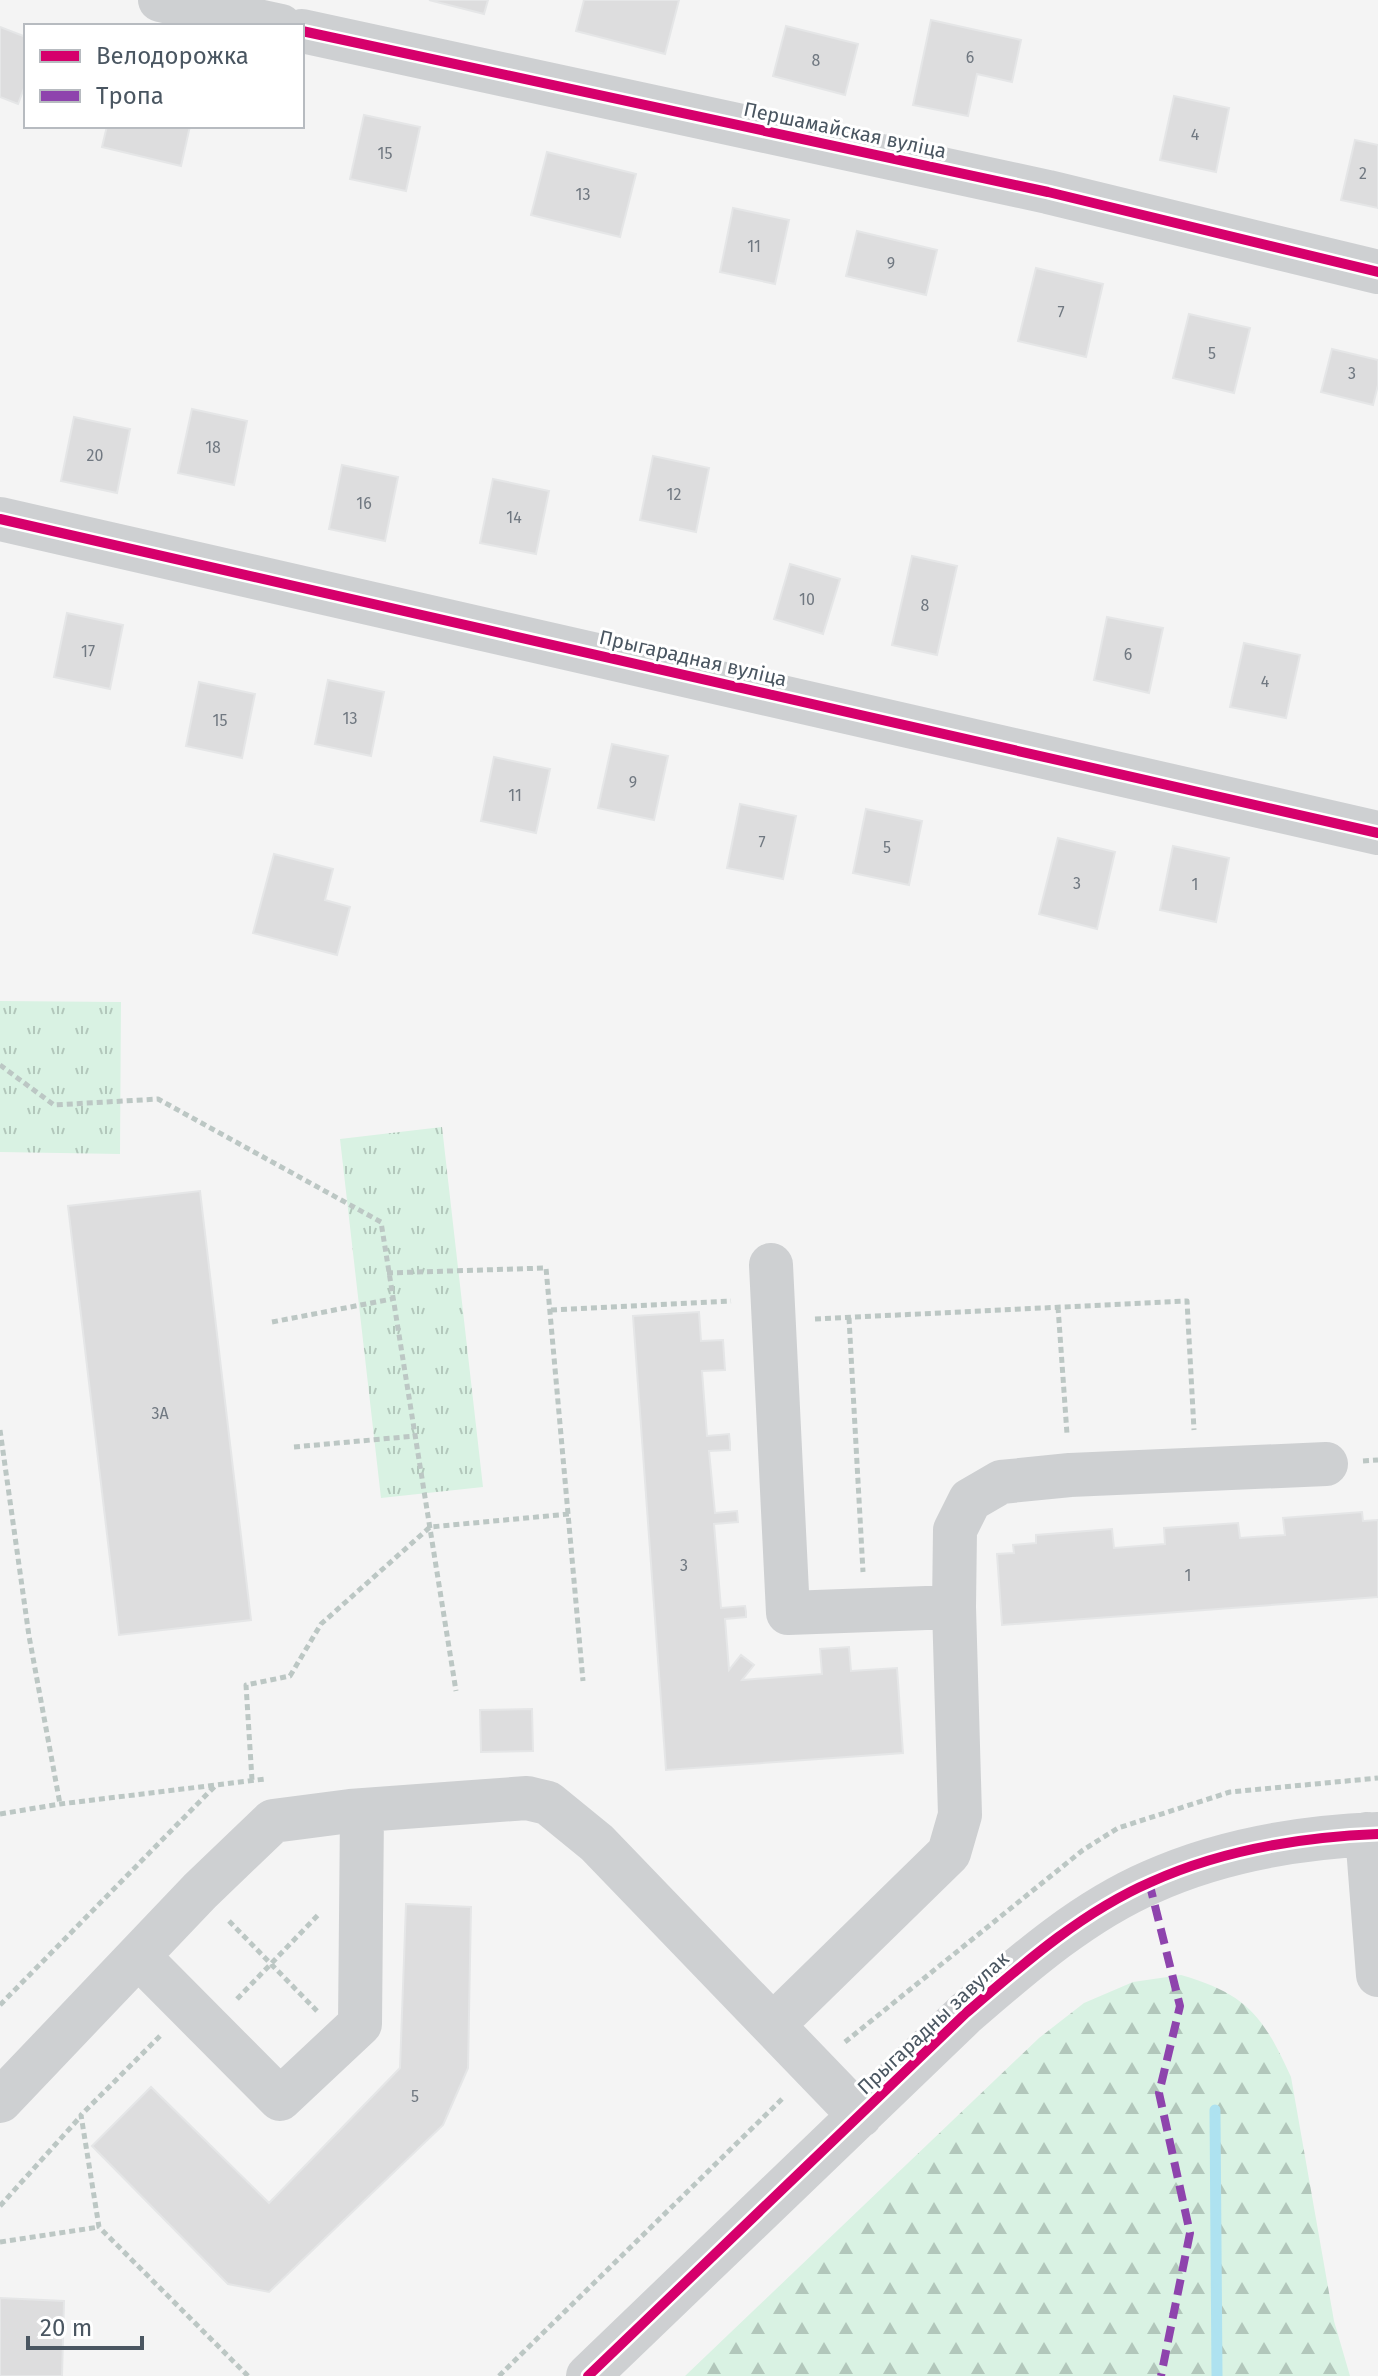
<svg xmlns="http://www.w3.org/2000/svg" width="1378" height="2376" viewBox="0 0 1378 2376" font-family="'Fira Sans',sans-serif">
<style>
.grass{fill:url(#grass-tufts)}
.forest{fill:url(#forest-firs)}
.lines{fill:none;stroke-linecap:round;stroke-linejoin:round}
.stream{stroke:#aee2f0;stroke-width:11}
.building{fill:#ddddde;stroke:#e5e6e7;stroke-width:2}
.path{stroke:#bcc7c4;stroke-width:5;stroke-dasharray:6 4;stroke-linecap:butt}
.minor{stroke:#ced0d2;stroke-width:44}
.quiet{stroke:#8e44ad;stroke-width:8;stroke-dasharray:16 8;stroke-linecap:butt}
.cycleway-casing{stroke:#fff;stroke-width:15}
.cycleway{stroke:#d6006c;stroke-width:10}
.labels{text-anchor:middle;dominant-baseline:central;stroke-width:6;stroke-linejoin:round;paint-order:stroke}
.number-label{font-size:16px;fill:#707881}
.street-label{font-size:20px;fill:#4a5661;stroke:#fff}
</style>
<defs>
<pattern id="grass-tufts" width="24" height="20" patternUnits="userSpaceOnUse" patternTransform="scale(2)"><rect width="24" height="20" fill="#d9f2e3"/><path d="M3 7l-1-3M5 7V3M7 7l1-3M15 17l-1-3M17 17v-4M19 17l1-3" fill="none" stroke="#b2c7bb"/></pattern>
<pattern id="forest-firs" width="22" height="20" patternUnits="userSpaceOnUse" patternTransform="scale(2)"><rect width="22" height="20" fill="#d9f2e3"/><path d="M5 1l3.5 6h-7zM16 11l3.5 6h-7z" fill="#b2c7bb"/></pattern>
</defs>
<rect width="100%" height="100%" fill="#f4f4f4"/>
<path class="grass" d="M0,1001L121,1002L120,1154L0,1152Z
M442,1127L483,1487L381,1498L340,1139Z"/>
<path class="forest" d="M1181,1975C1247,1994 1263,2016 1291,2077L1334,2321L1350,2376H685L1039,2038L1084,2003L1133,1982Z"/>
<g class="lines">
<path class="stream" d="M1215,2110L1217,2376"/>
</g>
<path class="building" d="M429,0H488L484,14Z
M584,0H679L665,54L576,31Z
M931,20L1021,40L1012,82L977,74L968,116L913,105Z
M786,26L858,44L845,95L773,76Z
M0,27L26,37V83L18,104L0,97Z
M1174,96L1229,108L1216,172L1160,160Z
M364,115L420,127L406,191L350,179Z
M107,126H190L181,166L102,147Z
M1355,140L1378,145V208L1341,200Z
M547,152L636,174L620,237L531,215Z
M733,208L789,220L775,284L720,272Z
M857,231L937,250L926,295L846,276Z
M1036,268L1103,284L1086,357L1018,341Z
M1189,314L1250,328L1234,393L1173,378Z
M1332,349L1378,360V385L1373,405L1321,392Z
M192,409L247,421L234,485L178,473Z
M74,417L130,429L117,493L61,481Z
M653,456L709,468L696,532L640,520Z
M342,465L398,477L385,541L329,529Z
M493,479L549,491L536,554L480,543Z
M912,556L957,566L937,655L892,645Z
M790,564L840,579L823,634L774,619Z
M67,613L123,625L110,689L54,677Z
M1107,617L1163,628L1149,693L1094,680Z
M1244,643L1300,655L1286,718L1230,707Z
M328,680L384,692L371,756L315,744Z
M199,682L255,694L242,758L186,746Z
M612,744L668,756L654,820L598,808Z
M494,757L550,769L536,833L481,821Z
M740,804L796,816L783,879L727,868Z
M866,809L922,821L909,885L853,873Z
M1058,838L1115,852L1097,929L1039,914Z
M1173,846L1229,858L1216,922L1160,910Z
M274,854L333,869L325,900L350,907L337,955L253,933Z
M200,1191L251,1620L119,1635L68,1206Z
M699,1312L701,1341L723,1340L725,1370L702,1371L707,1436L729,1434L730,1443V1450L709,1451L715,1513L737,1511L738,1522L714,1524L721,1608L745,1606L746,1612V1617L725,1619L729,1670L741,1655L754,1665L742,1680L822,1674L820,1649L849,1647L851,1671L897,1668L903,1753L666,1770L633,1316Z
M1362,1512L1363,1521L1378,1520V1597L1002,1625L997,1554L1014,1553L1013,1545L1036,1543V1535L1112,1529L1114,1548L1165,1544L1164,1528L1238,1523L1240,1538L1285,1535L1283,1518Z
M532,1709L533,1751L481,1752L480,1710Z
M406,1904L471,1907L468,2068L443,2125L269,2292L228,2284L92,2146L151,2087L269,2203L400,2068Z
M0,2298L64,2301L62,2376H0Z"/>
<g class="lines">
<path class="path" d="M0,1065L54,1105L158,1099L381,1222L456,1691
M387,1273L546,1268L583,1681
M1058,1307L1067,1434
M551,1310L731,1301
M849,1318L863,1572
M815,1319L1187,1301L1194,1430
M272,1322L392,1299
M0,1430L29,1636L60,1804
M294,1447L415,1436
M1363,1461L1378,1460
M252,1780L246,1685L290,1676L321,1624L430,1527L569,1514
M0,1814L60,1804L265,1779
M229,1921L317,2011
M237,1999L319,1914
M0,2005L215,1786
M160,2036L81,2115L99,2227L248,2376
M845,2042L1083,1850L1118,1828L1230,1792L1378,1778
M0,2206L81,2116
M0,2242L99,2227
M499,2376L784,2097"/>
<path class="minor" d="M160,0L281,26
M302,31L1048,192L1378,272
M0,519L1378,833
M771,1265L788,1613L954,1607
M1367,1834L1378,1975
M138,1956L280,2099L360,2024L362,1811
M774,2024L949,1853L960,1815L954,1607L955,1530L970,1500L1001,1482L1070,1475L1326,1464
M0,2101L200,1891L273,1821L350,1811L527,1798L548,1803L597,1843L860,2116
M588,2376L966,2013C1023,1964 1082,1912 1151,1882C1222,1850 1301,1837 1378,1834"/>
<path class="quiet" d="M1149,1882L1180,2006L1159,2093L1190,2233L1161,2376"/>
<g class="cycleway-casing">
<path id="cycleway" d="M302,31L1048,192L1378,272
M0,519L1378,833
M588,2376L966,2013C1023,1964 1082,1912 1151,1882C1222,1850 1301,1837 1378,1834"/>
</g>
<use href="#cycleway" class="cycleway"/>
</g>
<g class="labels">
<g class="number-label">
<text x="970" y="57">6</text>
<text x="816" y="60">8</text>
<text x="1195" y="134">4</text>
<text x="385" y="153">15</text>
<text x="1363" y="173">2</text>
<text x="583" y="194">13</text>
<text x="754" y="246">11</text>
<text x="891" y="263">9</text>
<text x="1061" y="312">7</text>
<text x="1212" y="353">5</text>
<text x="1352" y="373">3</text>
<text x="213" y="447">18</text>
<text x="95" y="455">20</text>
<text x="674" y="494">12</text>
<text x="364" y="503">16</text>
<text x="514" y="517">14</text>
<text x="807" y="599">10</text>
<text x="925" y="605">8</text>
<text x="88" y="651">17</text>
<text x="1128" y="654">6</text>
<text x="1265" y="681">4</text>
<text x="350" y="718">13</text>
<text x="220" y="720">15</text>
<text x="633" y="782">9</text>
<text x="515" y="795">11</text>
<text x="762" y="842">7</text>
<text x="887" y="847">5</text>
<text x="1077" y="883">3</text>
<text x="1195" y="884">1</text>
<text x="160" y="1413">3A</text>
<text x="684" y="1565">3</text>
<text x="1188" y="1575">1</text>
<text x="415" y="2096">5</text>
</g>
<g class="street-label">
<text transform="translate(845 130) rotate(12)">Першамайская вуліца</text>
<text transform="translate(693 658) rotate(13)">Прыгарадная вуліца</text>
<text transform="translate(933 2023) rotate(-43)">Прыгарадны завулак</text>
</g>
</g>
<rect x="24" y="24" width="280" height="104" fill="#ffffff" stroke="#b7bbc0" stroke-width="2"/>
<rect x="40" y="50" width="40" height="12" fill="#d6006c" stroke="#b7bbc0" stroke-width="2"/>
<text x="96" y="64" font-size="24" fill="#4a5661">Велодорожка</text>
<rect x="40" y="90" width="40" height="12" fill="#8e44ad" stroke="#b7bbc0" stroke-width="2"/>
<text x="96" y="104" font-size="24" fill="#4a5661">Тропа</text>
<path d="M28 2336v12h114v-12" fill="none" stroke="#4a5661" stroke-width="4"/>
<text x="40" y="2336" font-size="24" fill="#4a5661" stroke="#ffffff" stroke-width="6" paint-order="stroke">20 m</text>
</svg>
